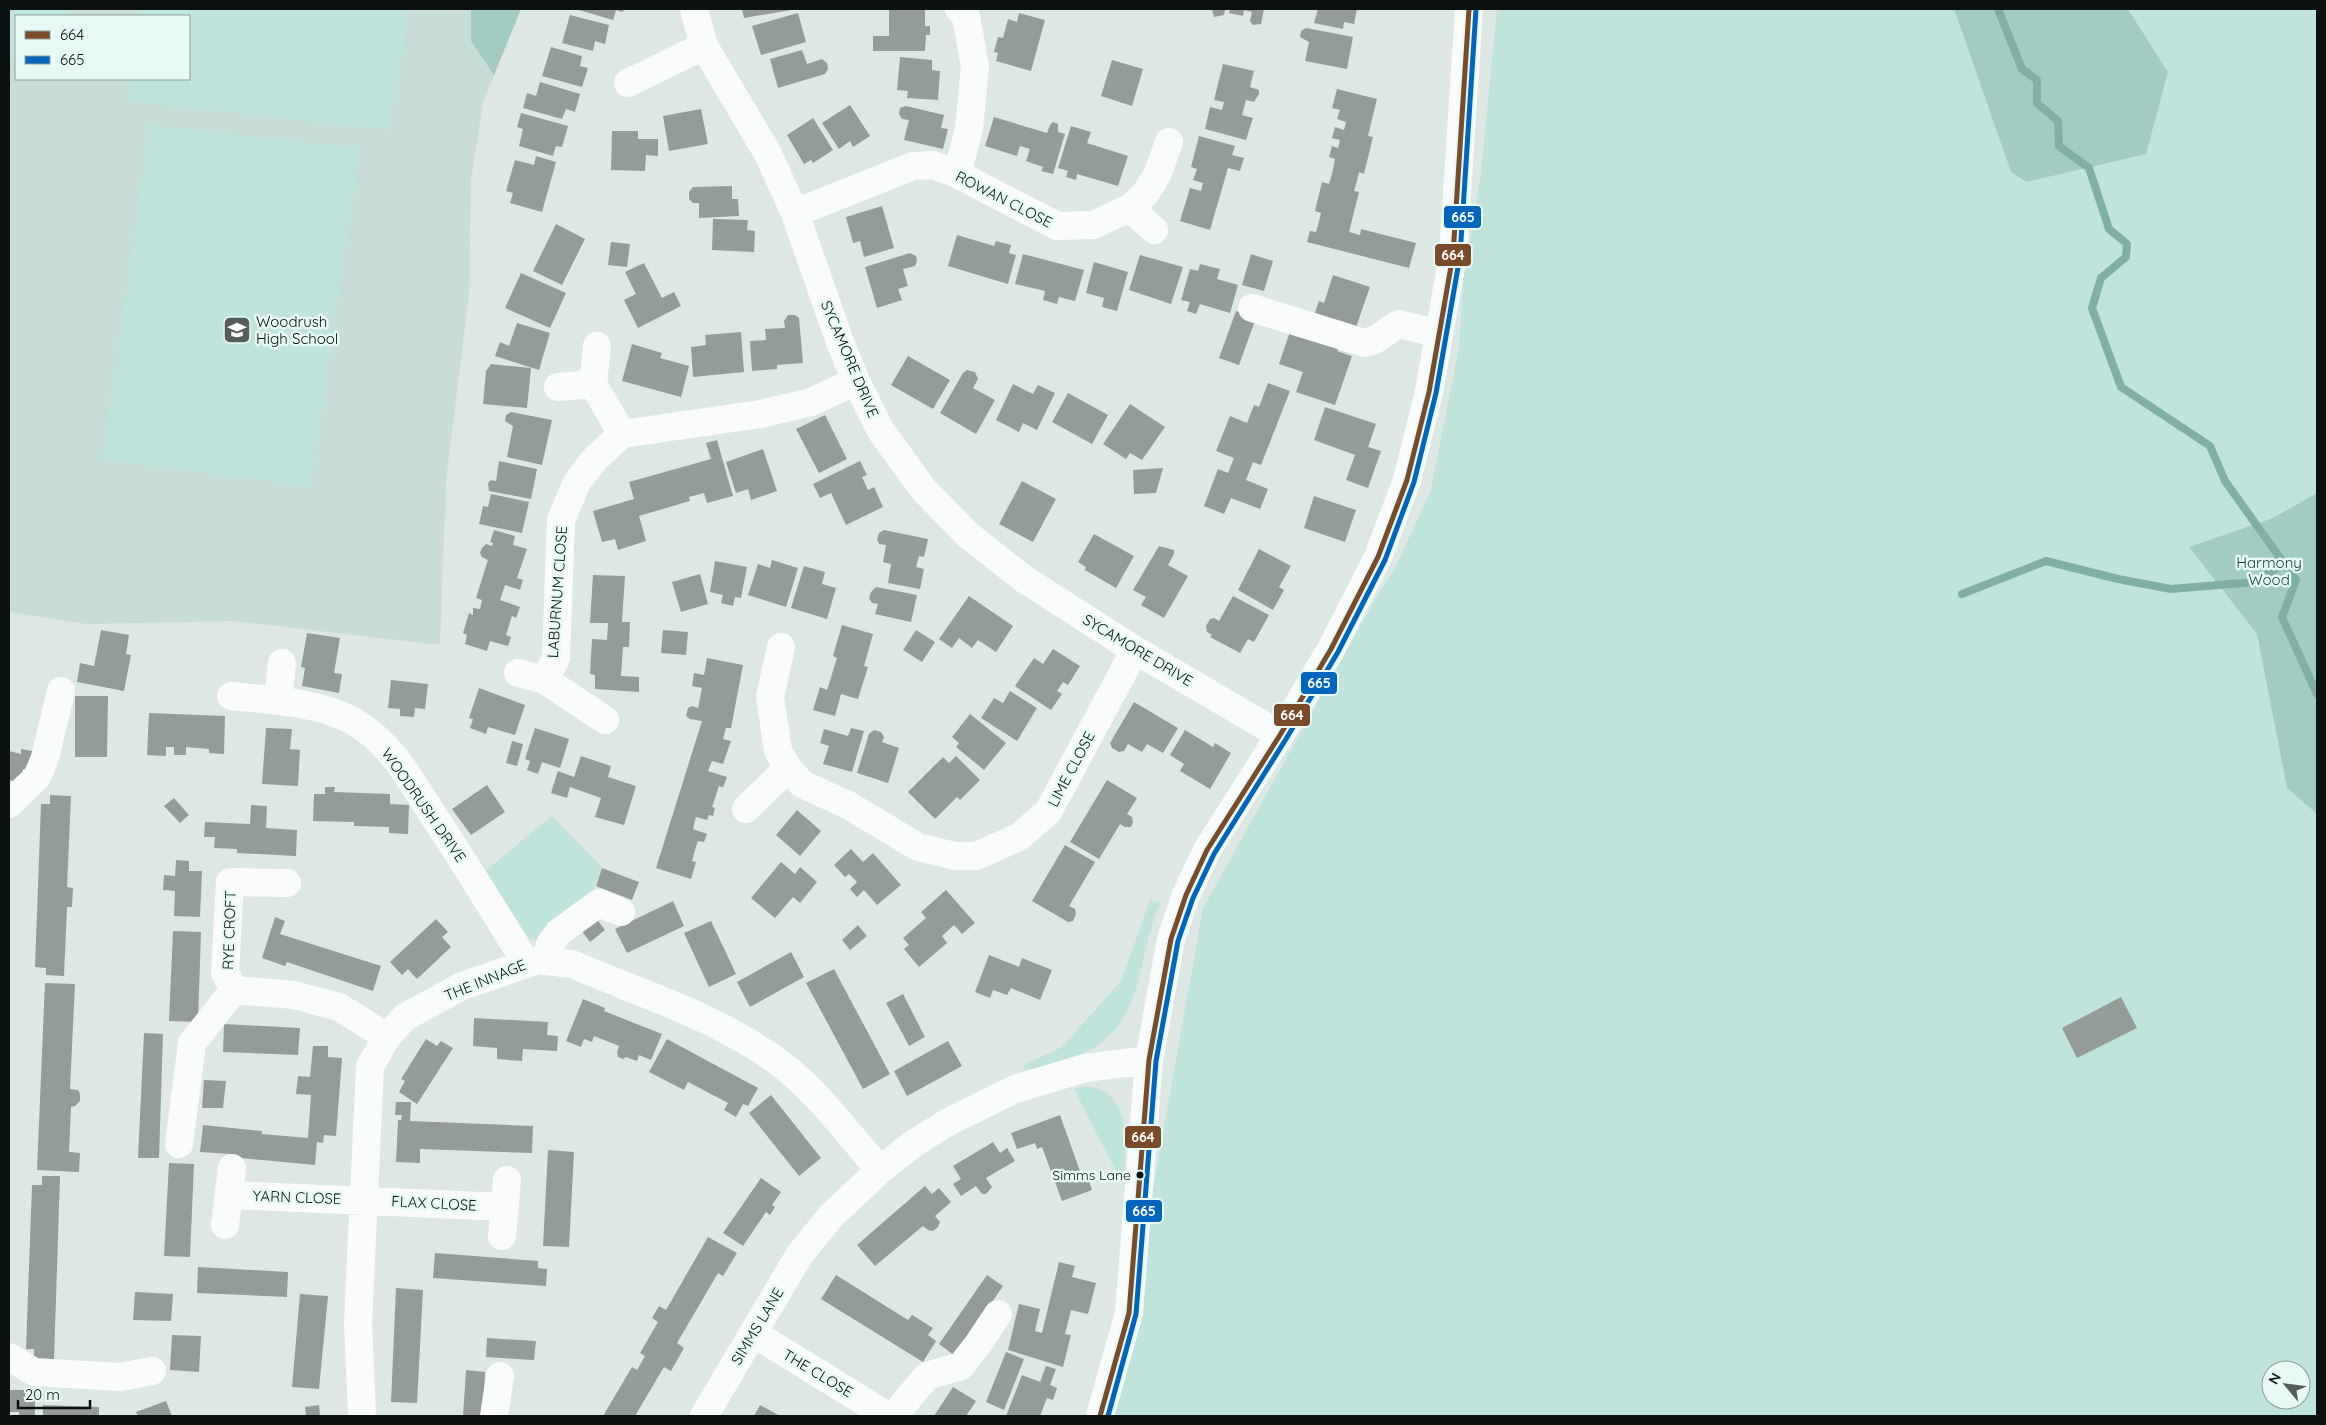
<svg xmlns="http://www.w3.org/2000/svg" width="2326" height="1425" viewBox="0 0 2326 1425" font-family="Quicksand,sans-serif">
<style>
.built{fill:#c8ddd8;fill-rule:evenodd}
.green{fill:#c0e3db;fill-rule:evenodd}
.forest{fill:#a3cbc2}
.lines{fill:none;stroke-linecap:round;stroke-linejoin:round}
.stream{stroke:#81afa5;stroke-width:8}
.building{fill:#949c9a}
.minor{stroke:#fafcfb;stroke-width:28}
.bus-1-casing{stroke:#e6f9f4;stroke-width:9}
.bus-2-casing{stroke:#e6f9f4;stroke-width:9}
.bus-1{stroke:#7a4b2a;stroke-width:5}
.bus-2{stroke:#0065bd;stroke-width:5}
.bus-dot{fill:#0c1211;stroke:#e6f9f4;stroke-width:2}
.labels{text-anchor:middle;dominant-baseline:central;stroke-width:5;stroke-linejoin:round;paint-order:stroke}
.bus-label{font-size:14px;fill:#0c1211;stroke:#e6f9f4;text-anchor:end}
.street-label{font-size:15px;fill:#0c1211;stroke:#e6f9f4}
.poi-label{font-size:15px;fill:#0c1211;stroke:#e6f9f4;text-anchor:start}
.park-label{font-size:15px;fill:#11483e;stroke:#e6f9f4}
.line-badge{stroke:#e6f9f4;stroke-width:2}
.badge-label{font-size:14px;text-anchor:middle;font-weight:bold;fill:#fff}
</style>
<rect width="100%" height="100%" fill="#dde8e5"/>
<path class="built" d="M9,9H521L483,103L471,180L469,294L446,481L440,645L233,621L87,624L9,612ZM16,16H189V79H16Z"/>
<path class="green" d="M9,9H69L72,16H16V60L9,63Z
M138,9H409L390,130L126,101L129,79H189V16H137Z
M1497,9H1954L2011,172L2028,182L2146,153L2168,72L2128,9H2317V493L2273,518L2189,547L2257,634L2287,788L2317,814V1416H1109L1146,1228L1203,908L1381,589L1394,570L1430,493L1459,348L1463,283L1481,174ZM2271,1370H2301V1400H2271Z
M149,125L360,148L311,487L102,459Z
M552,816L602,867L588,904L544,942L529,938L485,871Z
M1150,900L1160,902C1156,913 1152,924 1149,935C1137,983 1135,1028 1084,1053C1066,1062 1044,1065 1025,1071L1023,1065L1062,1047L1121,981Z
M1084,1086C1135,1090 1126,1148 1123,1185L1074,1089Z"/>
<path class="forest" d="M471,9H521L494,75L471,41Z
M1954,9H2128L2168,72L2146,154L2027,182L2011,172Z
M2317,493V814L2287,788L2257,634L2189,547L2273,518Z"/>
<g class="lines">
<path class="stream" d="M1998,9L2022,69L2037,80V103L2058,121L2059,146L2089,168L2109,229L2127,244L2126,257L2101,278L2092,308L2121,387L2210,446L2225,481L2288,569
M2292,574L2296,580L2282,617L2317,694
M1962,594L2046,561L2118,579L2171,589L2255,582L2284,564"/>
</g>
<path class="building" d="M580,9H624L623,12L616,10L613,20L579,10Z
M742,9H791V10L744,18Z
M889,9H925V26H930V35H926L925,51H873V36H889Z
M1212,9H1225L1224,15L1214,17Z
M1230,9H1264L1261,24L1253,25L1250,21L1252,12L1244,10L1243,16L1229,13Z
M1318,9H1357L1354,24L1344,22L1343,29L1314,23Z
M798,13L806,42L761,55L752,26Z
M1019,13L1045,20L1031,71L996,61L998,53L994,52L998,37L1003,38L1008,19L1017,22Z
M570,15L609,25L605,44L595,41L593,51L562,43Z
M1306,28L1353,37L1347,69L1305,61L1309,42L1300,37L1301,31Z
M551,47L582,56L580,66L588,68L582,87L542,76Z
M802,50L807,64L822,59L827,63L828,69L825,74L778,88L770,59Z
M900,57L932,60V70L940,71L938,100L907,98L908,91L897,90Z
M1112,60L1143,69L1132,106L1101,96Z
M1223,64L1254,71L1250,87L1259,90V94L1254,102L1246,100L1242,115L1253,118L1246,140L1205,129L1210,107L1222,110L1224,102L1214,100Z
M540,82L580,94L575,112L566,109L562,119L523,108L527,93L536,96Z
M1337,89L1377,99L1368,136L1373,137L1364,174L1359,172L1357,181L1354,191L1359,192L1349,232L1360,235L1361,229L1416,243L1409,268L1307,242L1310,231L1316,232L1318,225L1321,213L1315,211L1322,182L1329,184L1332,174L1335,159L1329,157L1332,146L1338,148L1340,140L1332,138L1335,127L1344,130L1346,122L1337,119L1340,110L1332,108Z
M850,105L870,136L853,147L850,141L839,149L822,123Z
M906,106L944,115L941,128L948,129L943,149L904,140L909,120L902,119L899,114L900,108Z
M701,109L708,144L669,151L663,116Z
M521,113L568,126L562,147L556,146L553,156L519,146L523,129L517,127Z
M994,117L1047,133L1050,125L1053,122L1058,124V132L1065,134L1053,174L1041,171L1043,167L1026,161L1030,149L1020,146L1017,156L985,146Z
M813,118L833,150L813,163L811,160L804,164L787,135Z
M1071,126L1091,132L1087,143L1128,156L1118,186L1077,174L1076,180L1066,177L1068,171L1058,168Z
M612,131H638V139H658V156L646,155L645,171L611,170Z
M1199,136L1235,146L1232,155L1244,158L1240,171L1228,168L1210,230L1180,221L1190,188L1201,191L1203,183L1193,180L1197,169L1191,167Z
M536,156L556,162L542,212L510,203L513,193L506,191L515,160L534,165Z
M732,186V199H738L739,216L699,218V203H693L689,199V192L693,187Z
M882,206L894,248L864,257L860,241L853,243L846,217Z
M713,219L748,220L747,230L755,231L754,252L712,250Z
M556,224L585,239L562,285L533,271Z
M957,235L994,246L996,241L1011,245L1009,253L1016,255L1008,284L948,266Z
M611,242L630,244L627,267L608,265Z
M910,253L916,256L917,261L915,266L903,269L908,286L898,289L902,300L877,308L865,267Z
M1023,254L1084,270L1075,301L1059,297L1057,304L1043,300L1045,291L1015,284Z
M1251,254L1273,261L1264,291L1242,285Z
M1140,255L1183,267L1171,304L1129,290Z
M1094,262L1128,272L1117,311L1102,307L1104,298L1086,293Z
M644,263L662,298L674,292L681,306L638,328L624,300L636,294L625,272Z
M1200,264L1220,269L1217,279L1238,285L1230,313L1200,304L1196,314L1187,311L1190,302L1181,300L1190,269L1198,271Z
M521,273L566,293L550,328L505,308Z
M1333,275L1370,287L1355,330L1314,316L1319,301L1324,303Z
M1236,311L1256,318L1239,365L1219,358Z
M788,315H795L799,318L803,363L777,365V369L752,371L750,341L766,340L765,329L785,328L784,321Z
M517,323L550,333L539,370L495,356L500,342L509,346Z
M1291,329L1339,345L1337,351L1352,356L1335,405L1296,392L1303,372L1279,364Z
M741,332L744,372L693,377L691,347L706,345L705,335Z
M632,344L662,353L660,358L689,366L681,397L622,381Z
M908,356L950,380L933,409L891,385Z
M491,364L531,368L527,408L483,404L486,371Z
M967,370L975,372L978,379L973,388L995,400L976,434L940,413L963,373Z
M1268,383L1290,391L1261,465L1253,462L1246,480L1268,489L1260,509L1231,498L1224,514L1204,506L1218,469L1228,473L1234,458L1216,451L1230,416L1247,423L1254,405L1259,407Z
M1013,384L1033,394L1038,385L1055,393L1037,430L1023,423L1019,432L996,420Z
M1068,393L1108,415L1092,444L1052,422Z
M1130,404L1165,427L1142,460L1130,453L1126,459L1103,444Z
M1325,407L1376,424L1368,447L1381,451L1368,488L1346,480L1355,455L1314,440Z
M511,412L552,420L542,465L507,457L513,426L505,421L506,415Z
M825,415L847,459L819,473L796,429Z
M717,440L733,496L707,503L704,493L689,497L690,501L639,516L646,541L618,550L615,539L602,542L593,511L634,499L629,482L711,459L706,443Z
M763,449L777,491L751,500L748,489L736,493L726,462Z
M499,461L537,469L531,499L489,491L488,483L491,480L496,481Z
M860,461L867,475L862,477L868,490L874,487L883,507L846,525L831,493L820,498L813,484Z
M1163,468L1156,493L1134,494L1133,470Z
M1022,481L1056,499L1033,542L999,524Z
M491,494L529,502L522,533L479,524L483,506L488,507Z
M1314,496L1356,510L1345,542L1304,528Z
M494,530L515,536L513,545L527,549L517,578L523,580L520,590L505,585L500,600L520,607L516,618L512,616L506,635L511,637L508,646L490,641L487,651L465,644L467,635L463,633L469,613L473,615V608L480,609L482,600L476,598L488,560L482,557L480,553L482,548L486,544L492,546L493,543L490,542Z
M884,530L928,539L924,557L919,556L916,567L924,569L920,589L888,583L891,564L883,562L886,545L879,544L877,539L879,533Z
M1094,534L1134,556L1116,588L1085,570L1086,567L1078,562Z
M1159,546L1174,550V554L1168,565L1188,576L1164,618L1141,605L1146,597L1133,590Z
M1259,549L1291,566L1279,587L1284,590L1273,610L1238,590Z
M772,560L798,568L786,607L748,595L758,564L770,568Z
M715,561L747,567L741,598L735,597L733,606L721,603L723,595L710,592Z
M804,566L825,572L822,584L836,588L827,619L791,608Z
M700,574L708,604L681,612L672,582Z
M593,575L625,576L622,622H630L629,647H623L621,676L639,677V692L595,689V675L590,674L592,639L607,640L608,623H590Z
M876,587L917,595L911,622L875,614L878,604L872,603L869,598L871,592Z
M969,596L1013,626L996,652L978,640L972,648L959,638L952,648L939,639Z
M1233,596L1269,615L1254,642L1248,639L1240,653L1210,637L1212,635L1207,632L1206,626L1210,619L1214,618L1219,621Z
M842,625L873,634L864,666L868,667L858,699L841,694L835,716L813,710L820,687L827,690L837,658L833,656Z
M101,630L129,635L126,654L131,655L124,691L77,682L80,663L94,666Z
M663,630L688,632L686,655L661,653Z
M916,630L935,642L922,662L903,650Z
M307,633L340,638L334,673L342,674L339,693L302,686L305,668L301,667Z
M1053,649L1080,666L1068,685L1063,682L1057,691L1062,694L1051,710L1015,686L1034,658L1043,664Z
M707,658L743,665L731,728H726L723,739L731,741L723,764L712,761L708,771L727,777L723,787L719,786L712,807L715,808L713,816L709,815L707,820L696,817L693,829L707,834L704,842L698,841L695,850L692,861L696,862L691,879L656,868L702,721L690,719L686,716L688,708L692,706L698,708L702,688L692,686L694,673L704,675Z
M391,680L428,684L425,709L415,708L414,717L400,716V709L388,708Z
M479,688L525,705L515,735L488,727L486,734L470,728L473,719L469,718Z
M1010,691L1037,708L1017,741L981,718L994,698L1003,703Z
M75,696H108L107,757H75Z
M1134,702L1178,728L1163,753L1147,744L1142,752L1128,744L1124,751L1119,752L1112,748L1110,743Z
M149,713L225,716L224,754L209,753V749L186,747V755H174V747H166V756L147,755Z
M970,714L1006,743L984,770L956,747L959,743L952,737Z
M266,728L292,729L290,749L300,750L298,786L262,784Z
M535,728L569,739L560,768L542,762L538,774L527,770L530,761L525,759Z
M851,728L864,731L852,772L823,764L829,746L820,743L824,729L848,736Z
M874,730L881,732L884,737L882,742L899,748L888,783L857,773L869,734Z
M1185,730L1213,747L1215,743L1231,753L1210,789L1180,771L1184,764L1170,755Z
M512,741L523,744L517,766L506,763Z
M21,749L32,751L28,770L23,769L20,782L9,780V751L21,754Z
M581,756L611,766L608,777L636,786L624,825L595,817L601,798L570,787L567,798L551,793L558,771L574,777Z
M956,756L980,780L960,800L957,797L935,819L908,792L943,757L949,763Z
M1107,780L1137,798L1127,814L1132,817L1133,822L1131,827H1125L1120,824L1099,859L1070,842Z
M487,785L505,812L471,835L452,809Z
M325,787H335L334,792L390,794V804L409,805L408,834L389,833V827L354,826V822L313,821L314,794H325Z
M50,795L71,796L67,887L73,888L72,907H67L64,976L46,975V968L35,967L41,804H50Z
M174,798L189,815L180,823L164,806Z
M251,805L267,806L266,828L297,830L296,856L237,853V849L214,848L215,837H204L205,822L250,824Z
M797,810L821,831L800,856L776,835Z
M1065,845L1095,862L1069,906L1075,909L1076,914L1073,921L1068,922L1032,901Z
M851,849L863,862L873,853L901,885L877,905L864,890L857,897L850,889L857,882L849,874L845,877L834,865Z
M176,860L189,861V871H202L200,917L174,916L175,891L163,890L164,875L175,876Z
M781,862L795,874L800,867L817,882L800,903L793,897L775,918L751,898Z
M602,868L639,882L632,900L596,886Z
M946,890L975,923L962,934L954,925L942,936L947,943L919,967L904,949L909,945L903,938L926,918L921,912Z
M673,901L684,926L627,953L615,929Z
M593,914L605,930L590,942L578,926Z
M275,917L285,921L280,934L381,966L373,991L287,962L285,966L262,958Z
M436,919L448,932L442,937L451,947L417,979L408,969L402,975L390,962Z
M711,921L736,974L709,987L684,933Z
M858,925L867,936L850,950L842,940Z
M173,931L201,932L198,1022L169,1021Z
M791,952L804,977L750,1007L737,982Z
M989,955L1019,967L1022,958L1052,970L1040,1000L1011,988L1007,995L993,990L990,998L975,992Z
M834,969L890,1074L863,1089L806,983Z
M45,983L75,984L70,1089L78,1090L80,1094V1101L75,1106L71,1107L69,1152L80,1153L79,1172L37,1170Z
M903,994L925,1037L909,1046L886,1003Z
M2121,997L2137,1028L2077,1058L2062,1028Z
M583,999L605,1008L604,1011L662,1034L651,1060L639,1055L637,1061L626,1057L623,1059L618,1057L617,1053L619,1046L594,1036L592,1042L584,1039L581,1047L566,1041Z
M474,1018L548,1022L547,1035L558,1036L557,1051L523,1049L522,1061L497,1059V1048L473,1046Z
M224,1024L300,1028L298,1055L223,1052Z
M144,1033L163,1034L159,1158H138Z
M426,1039L437,1046L441,1041L453,1048L417,1104L399,1092L405,1081L401,1079Z
M667,1039L758,1088L748,1106L743,1104L736,1117L724,1110L728,1103L688,1082L684,1090L649,1072Z
M948,1041L962,1066L907,1096L894,1071Z
M313,1046H328V1057L342,1058L336,1136L324,1135L323,1143L317,1142L315,1165L231,1157V1154L200,1152L203,1125L262,1131V1134L308,1138L311,1095L296,1094L298,1076L310,1077Z
M204,1080L226,1081L223,1108H202Z
M771,1095L821,1158L799,1176L749,1113Z
M396,1102H411L410,1121L533,1126L532,1153L420,1149V1163L396,1162L398,1120H401L402,1115H395Z
M1060,1115L1081,1174L1086,1172L1092,1190L1062,1201L1042,1147L1037,1149L1035,1143L1017,1149L1011,1133Z
M993,1142L1000,1153L1007,1148L1015,1161L986,1178L992,1187L986,1194H982L976,1186L961,1196L953,1184L961,1179L953,1166Z
M548,1150L574,1152L569,1247L543,1246Z
M169,1163L194,1164L190,1257L164,1256Z
M42,1176H60L54,1360L34,1359V1349H26L32,1185H42Z
M761,1178L781,1192L772,1205L775,1207L770,1215L766,1212L743,1246L723,1233Z
M925,1186L932,1194L939,1188L951,1202L935,1216L940,1222L938,1227L933,1231L928,1230L923,1226L875,1266L857,1245Z
M708,1237L737,1253L723,1276L718,1273L677,1343L684,1348L671,1371L664,1367L635,1416H603L632,1367L637,1370L645,1356L640,1353L658,1322L652,1318L659,1306L666,1310Z
M435,1253L538,1261V1268L547,1269L546,1286L433,1278Z
M1059,1262L1075,1266L1072,1277L1096,1283L1088,1314L1071,1310L1065,1334L1071,1335L1063,1367L1008,1350L1019,1304L1040,1309L1035,1331L1042,1333Z
M198,1267L288,1272L287,1297L197,1293Z
M836,1275L908,1320L912,1315L933,1328L928,1335L936,1341L923,1362L821,1299Z
M987,1275L1003,1286L955,1356L939,1344Z
M396,1288L423,1290L417,1403L391,1402Z
M135,1292L173,1294L171,1321L133,1320Z
M300,1294L328,1296L319,1389L292,1387Z
M172,1335L201,1336L199,1372L170,1370Z
M487,1338L536,1341L534,1360L486,1357Z
M1006,1352L1024,1359L1004,1410L986,1402Z
M1046,1366L1056,1369L1050,1385L1057,1388L1053,1400L1047,1398L1040,1416H1006L1022,1375L1040,1382Z
M466,1370L485,1372L483,1416H463Z
M953,1387L976,1401L966,1416H934Z
M9,1390H25V1400H35V1416H19V1412H9Z
M166,1401L172,1416H138L136,1412Z
M43,1405L99,1407V1416H43Z
M319,1405L320,1416H306L305,1407Z
M760,1405L780,1416H754Z"/>
<g class="lines">
<path class="minor" d="M694,9L704,46L767,152L795,213L840,342L856,381L881,431L923,489L968,535L1024,579L1135,650L1280,735
M628,83L704,46
M957,174L969,129L975,67L966,16L959,9
M1130,208L1154,230
M795,213L913,166L933,165L957,174L1057,226L1093,225L1130,208L1145,194L1157,175L1169,142
M1252,308L1365,343C1378,341 1387,330 1399,324L1439,334
M597,346L593,384L622,434
M558,387L593,384
M781,647L770,697L778,751L788,768L802,784L848,805L918,847L955,856H976L1001,845L1019,837L1048,812L1135,650
M518,673L545,680L605,720
M545,680L556,658L561,520L577,482L594,460L622,434L761,414L811,402L856,381
M231,696C271,700 318,702 353,721C392,743 412,783 435,818C467,866 496,914 526,963
M278,701L282,663
M9,804L37,777L45,758L61,691
M746,809L788,768
M287,883L230,882L225,973L234,990L294,995L339,1007L387,1037
M547,960L550,944L559,932L599,903L621,912
M179,1144L192,1043L234,990
M229,1195L504,1207
M225,1225L232,1168
M502,1236L507,1180
M753,1333L886,1415L896,1413L927,1376L961,1366L978,1344L998,1314
M9,1357L34,1372L120,1377L152,1371
M362,1416L358,1324L370,1066L387,1037L405,1017L462,986L538,960L572,964C642,994 720,1018 781,1064C819,1093 849,1135 880,1170
M494,1416L500,1376
M704,1416L800,1254L831,1216L880,1170L913,1144L948,1122L1015,1089L1085,1068L1149,1060
M1100,1416L1129,1313L1149,1060L1171,939L1186,895L1207,850L1280,735L1331,649L1378,557L1407,480L1429,392L1453,255L1469,9"/>
<g class="bus-1-casing">
<path id="bus-1" d="M1100,1416L1129,1313L1149,1060L1171,939L1186,895L1207,850L1280,735L1331,649L1378,557L1407,480L1429,392L1453,255L1469,9"/>
</g>
<g class="bus-2-casing">
<path id="bus-2" d="M1108,1416L1136,1314L1156,1061L1178,941L1193,898L1214,854L1286,739L1338,652L1385,560L1414,482L1436,393L1460,256L1476,9"/>
</g>
<use href="#bus-1" class="bus-1"/>
<use href="#bus-2" class="bus-2"/>
</g>
<defs>
<g id="school-square" transform="scale(1.4375)"><rect x="-9" y="-9" width="18" height="18" rx="4" fill="#555d5b" stroke="#e6f9f4"/><path d="M0-5L7-2L0 1L-7-2ZM-4 1L0 2.5L4 1V4Q0 6-4 4Z" fill="#fff"/></g>
</defs>
<g fill-rule="evenodd">
<use href="#school-square" x="237" y="330"/>
</g>
<circle class="bus-dot" cx="1140" cy="1175" r="4.5"/>
<g class="labels">
<g class="bus-label">
<text x="1131" y="1175">Simms Lane</text>
</g>
<g class="street-label">
<text transform="translate(1004 199) rotate(27)">ROWAN CLOSE</text>
<text transform="translate(850 359) rotate(67)">SYCAMORE DRIVE</text>
<text transform="translate(557 592) rotate(-86)">LABURNUM CLOSE</text>
<text transform="translate(1138 650) rotate(31)">SYCAMORE DRIVE</text>
<text transform="translate(1071 769) rotate(-62)">LIME CLOSE</text>
<text transform="translate(424 805) rotate(55)">WOODRUSH DRIVE</text>
<text transform="translate(229 930) rotate(-88)">RYE CROFT</text>
<text transform="translate(485 980) rotate(-22)">THE INNAGE</text>
<text transform="translate(297 1197) rotate(2)">YARN CLOSE</text>
<text transform="translate(434 1203) rotate(3)">FLAX CLOSE</text>
<text transform="translate(757 1326) rotate(-59)">SIMMS LANE</text>
<text transform="translate(818 1373) rotate(31)">THE CLOSE</text>
</g>
<g class="poi-label">
<text x="256" y="321">Woodrush<tspan x="256" dy="17">High School</tspan></text>
</g>
<g class="park-label">
<text x="2269" y="562">Harmony<tspan x="2269" dy="17">Wood</tspan></text>
</g>
</g>
<g class="line-badge">
<rect x="1443" y="205" width="39" height="24" rx="5" fill="#0065bd"/>
<rect x="1434" y="243" width="38" height="24" rx="5" fill="#7a4b2a"/>
<rect x="1300" y="671" width="38" height="24" rx="5" fill="#0065bd"/>
<rect x="1273" y="703" width="38" height="24" rx="5" fill="#7a4b2a"/>
<rect x="1124" y="1125" width="38" height="24" rx="5" fill="#7a4b2a"/>
<rect x="1125" y="1199" width="38" height="24" rx="5" fill="#0065bd"/>
</g>
<g class="badge-label">
<text x="1463" y="222">665</text>
<text x="1453" y="260">664</text>
<text x="1319" y="688">665</text>
<text x="1292" y="720">664</text>
<text x="1143" y="1142">664</text>
<text x="1144" y="1216">665</text>
</g>
<rect width="2326" height="1425" fill="none" stroke="#0c1211" stroke-width="20"/>
<rect x="15" y="15" width="175" height="65" fill="#e6f9f4" stroke="#8f9d99"/>
<rect x="25" y="31" width="25" height="8" fill="#7a4b2a" stroke="#8f9d99"/>
<text x="60" y="40" font-size="15" fill="#0c1211">664</text>
<rect x="25" y="56" width="25" height="8" fill="#0065bd" stroke="#8f9d99"/>
<text x="60" y="65" font-size="15" fill="#0c1211">665</text>
<g transform="translate(2286 1385) rotate(299)"><circle r="24" fill="#e6f9f4" stroke="#8f9d99"/>
<path d="M0-4L9 19L0 12L-9 19Z" fill="#555d5b"/>
<text y="-8" font-size="14" font-weight="bold" text-anchor="middle" fill="#0c1211">N</text>
</g>
<path d="M18 1400v8h72v-8" fill="none" stroke="#0c1211" stroke-width="2.5"/>
<text x="25" y="1400" font-size="15" fill="#0c1211" stroke="#e6f9f4" stroke-width="4" paint-order="stroke">20 m</text>
</svg>
